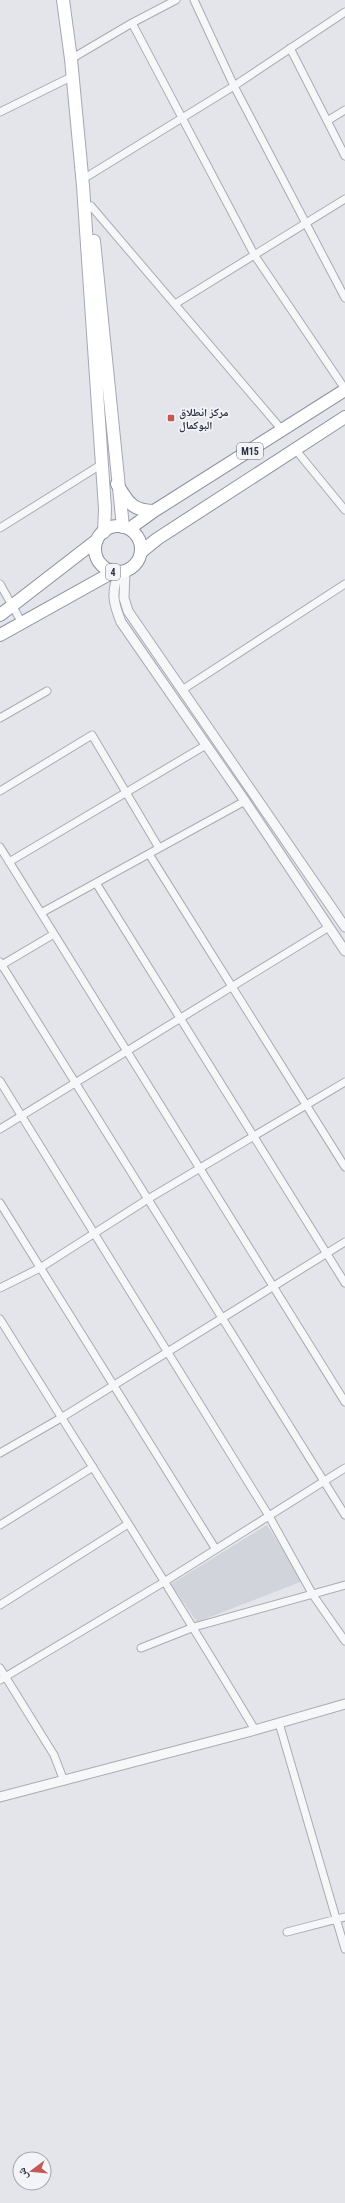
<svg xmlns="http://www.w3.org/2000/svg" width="345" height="2203" viewBox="0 0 345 2203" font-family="'Roboto Condensed','Noto Naskh Arabic',sans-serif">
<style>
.built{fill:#d2d4dc}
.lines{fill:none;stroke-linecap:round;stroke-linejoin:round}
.minor-casing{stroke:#a9abb4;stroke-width:9}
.tertiary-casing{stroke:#a9abb4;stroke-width:11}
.primary-casing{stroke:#a4a8b5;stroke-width:14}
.trunk-casing{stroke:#8c90a0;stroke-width:14}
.minor{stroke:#f6f7f9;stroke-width:7}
.tertiary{stroke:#f6f7f9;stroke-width:9}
.primary{stroke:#fff;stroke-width:12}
.trunk{stroke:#fff;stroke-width:12}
.poi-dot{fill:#c35855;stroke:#f3f4f8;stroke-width:1.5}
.labels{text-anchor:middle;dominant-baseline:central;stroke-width:3.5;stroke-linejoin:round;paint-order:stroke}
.shield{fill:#f3f4f8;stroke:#686c78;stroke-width:1}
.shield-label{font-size:10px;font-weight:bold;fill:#2d3141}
.poi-label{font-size:11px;font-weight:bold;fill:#2d3141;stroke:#f3f4f8;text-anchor:start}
</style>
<rect width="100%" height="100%" fill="#e4e5ea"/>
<path class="built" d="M267,1525L303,1581L197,1622L171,1584Z"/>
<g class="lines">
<g class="minor-casing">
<path id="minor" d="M194,0L234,86L345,298
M132,23L255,256L345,389
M290,48L345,156
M71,59L132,23L176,0
M0,112L73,76
M327,121L345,110
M88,176L234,86L345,12
M91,206L282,430
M175,304L345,199
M295,449L345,510
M0,528L102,464
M0,584L22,623
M182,690L345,584
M0,718L47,691
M0,791L92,735L159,848
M0,847L345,1402
M149,854L345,1167
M9,862L206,745
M96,883L345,1283
M41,913L245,801
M0,962L345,1515
M0,966L54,934
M0,1081L269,1516L313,1595L345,1641
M0,1129L329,927
M0,1203L215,1548
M0,1288L40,1268L148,1199L345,1082
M0,1319C85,1456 173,1592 255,1730
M0,1453L61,1418L345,1242
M0,1525L93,1467
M0,1605L128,1524
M141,1648L194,1627L345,1585
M0,1668L54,1755L64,1781
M0,1680L164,1582L345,1468
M279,1723L345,1949
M287,1932L345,1917"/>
</g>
<g class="tertiary-casing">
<path id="tertiary" d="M125,571L124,598L128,611L345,927
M119,572C111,593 113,602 121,622L245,801L345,951
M0,1797L255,1730L345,1704"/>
</g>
<g class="primary-casing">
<path id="primary" d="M63,0L71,59L83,186L105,509L104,532
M94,241L123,527"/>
</g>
<g class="trunk-casing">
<path id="trunk" d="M117,484C128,502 132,511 154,511
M95 549a23 23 0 1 1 46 0a23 23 0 1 1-46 0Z
M129,529L154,511L345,390
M141,552L157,539L345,417
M0,615L97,540
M0,635L113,572"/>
</g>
<use href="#minor" class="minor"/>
<use href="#tertiary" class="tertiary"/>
<use href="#primary" class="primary"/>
<use href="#trunk" class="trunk"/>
</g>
<rect class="poi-dot" x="167" y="414" width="8" height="8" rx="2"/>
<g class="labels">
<g class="shield">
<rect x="237" y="443" width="26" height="16" rx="3"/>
<rect x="106" y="564" width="14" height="16" rx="3"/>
</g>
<g class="shield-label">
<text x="250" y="451">M15</text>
<text x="113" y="572">4</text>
</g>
<g class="poi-label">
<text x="179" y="412">مركز انطلاق<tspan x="179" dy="13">البوكمال</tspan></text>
</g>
</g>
<g transform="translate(32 2171) rotate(254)"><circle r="19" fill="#f3f4f8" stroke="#a4a6af"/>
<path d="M0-3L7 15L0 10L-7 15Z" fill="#c35855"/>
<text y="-6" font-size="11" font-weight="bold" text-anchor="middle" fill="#2d3141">ش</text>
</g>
</svg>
